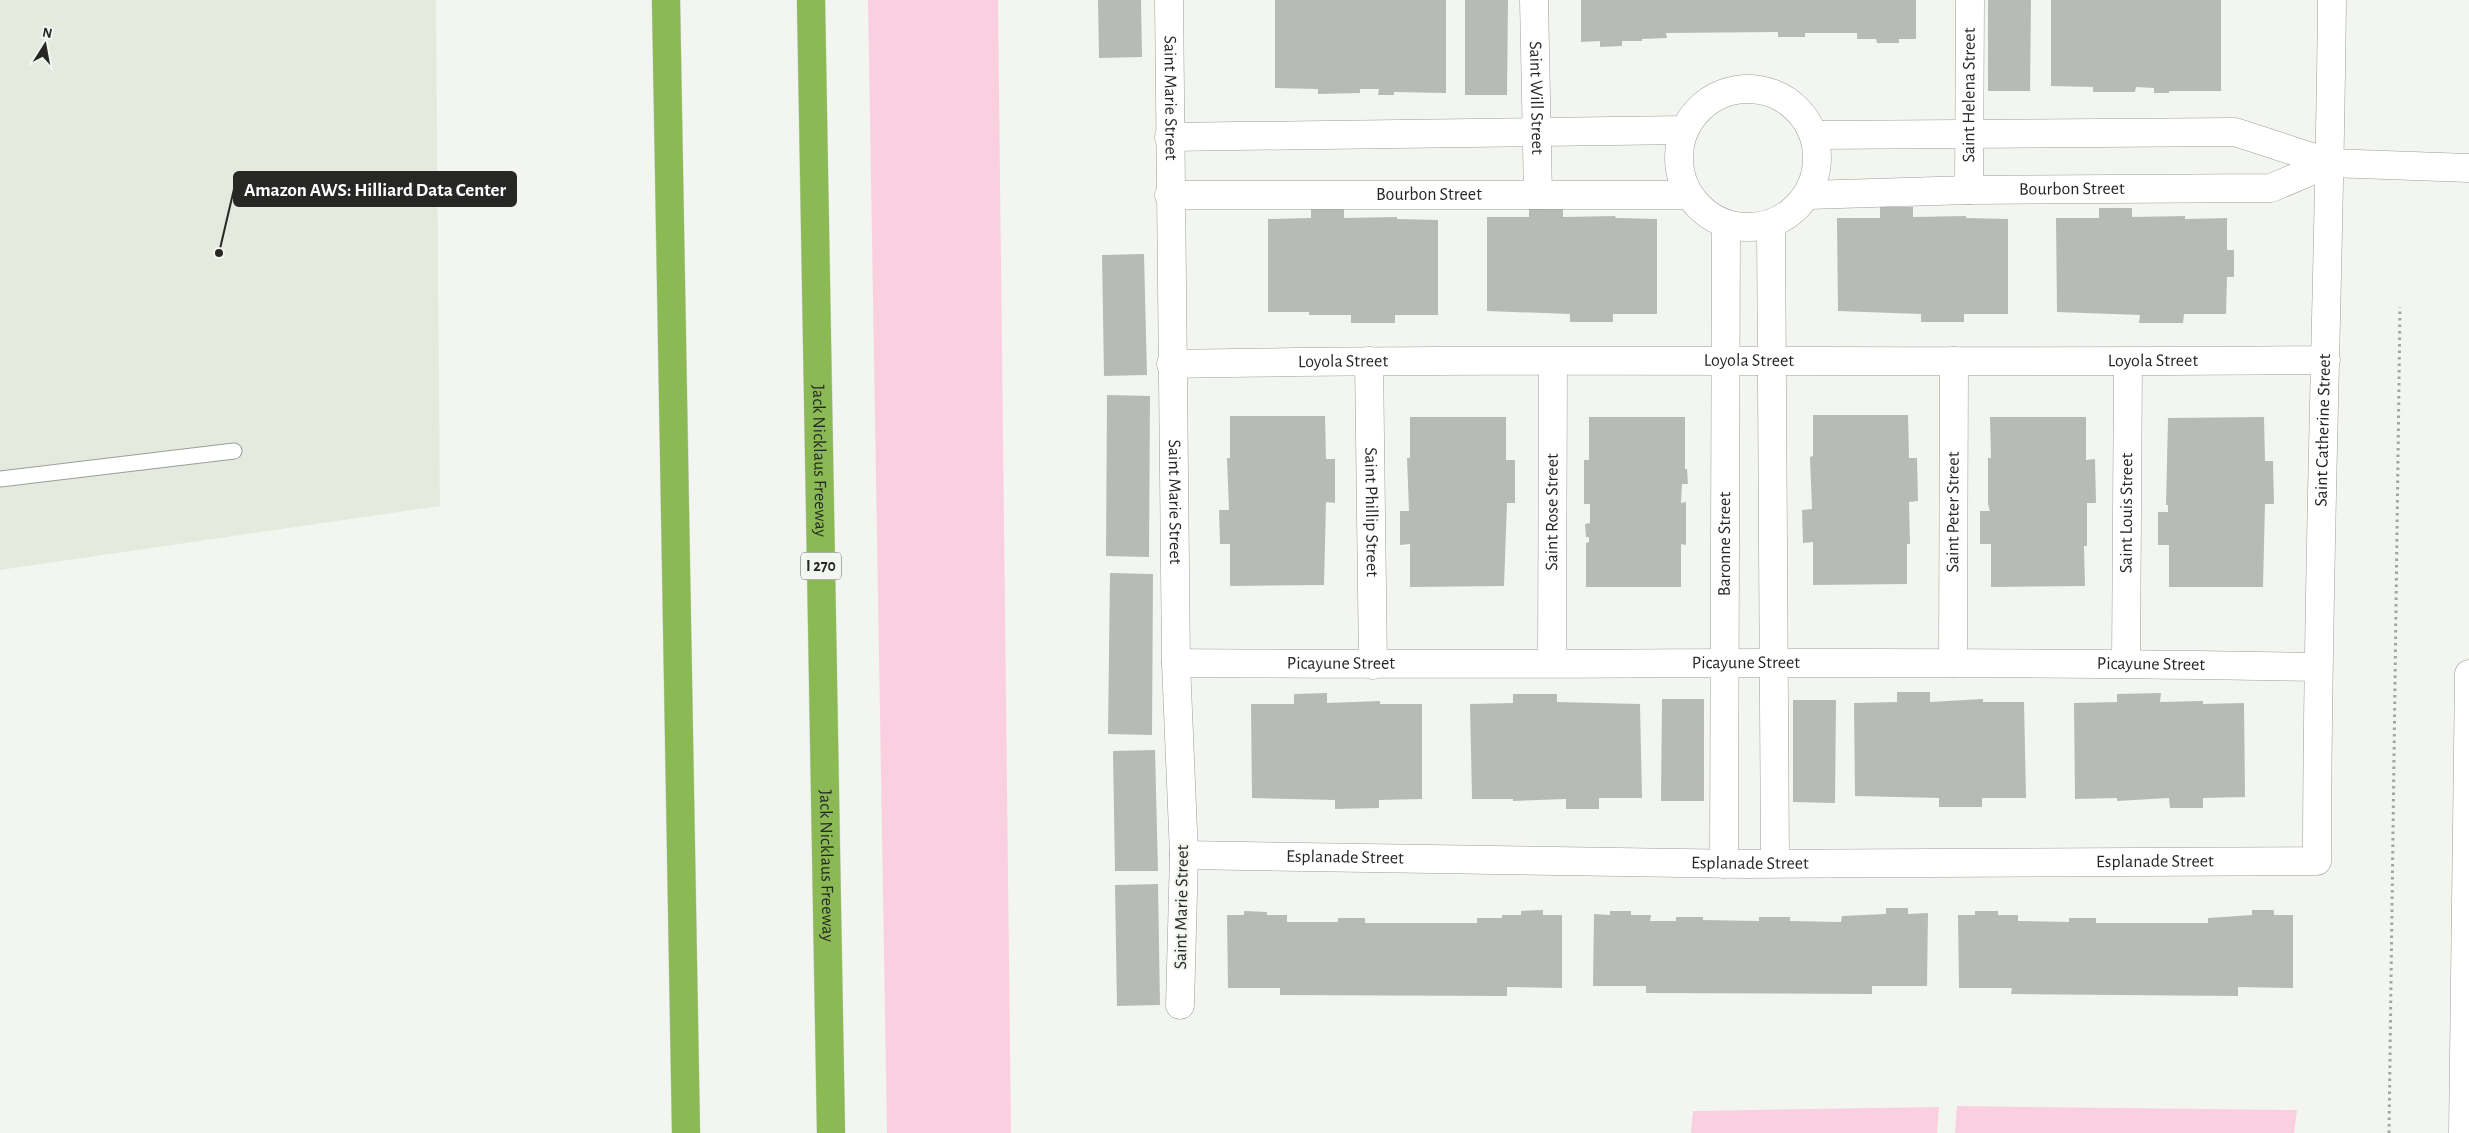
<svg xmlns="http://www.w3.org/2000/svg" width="2469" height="1133" viewBox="0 0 2469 1133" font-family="'Alegreya Sans',sans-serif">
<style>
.built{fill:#e4ebde}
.green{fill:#fad0e0}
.building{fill:#b7bbb5}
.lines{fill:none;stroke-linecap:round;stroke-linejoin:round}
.service-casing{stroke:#9b9e98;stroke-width:17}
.minor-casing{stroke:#9b9e98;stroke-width:29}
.secondary-casing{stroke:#9b9e98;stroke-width:29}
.motorway-casing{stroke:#d4d4d4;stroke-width:29}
.path{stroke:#a2a4a0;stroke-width:3;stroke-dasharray:2.5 4;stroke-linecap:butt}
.service{stroke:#fff;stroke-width:15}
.minor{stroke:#fff;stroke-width:28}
.secondary{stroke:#fff;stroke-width:28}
.motorway{stroke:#8bba55;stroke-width:28}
.labels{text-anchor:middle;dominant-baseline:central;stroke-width:4.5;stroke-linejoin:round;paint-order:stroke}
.shield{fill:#f3f6f0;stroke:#646663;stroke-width:1}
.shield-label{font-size:16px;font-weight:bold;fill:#272826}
.street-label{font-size:18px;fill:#272826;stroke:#f3f6f0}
.leader{fill:none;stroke:#272826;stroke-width:2}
.callout-dot{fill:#272826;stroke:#f3f6f0;stroke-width:2}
.callout{fill:#272826;stroke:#272826;stroke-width:2}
.callout-label{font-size:19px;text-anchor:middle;font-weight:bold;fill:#fff}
</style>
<rect width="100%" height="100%" fill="#f3f6f0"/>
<path class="built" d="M0,0H436L440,506L0,570Z"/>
<path class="green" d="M868,0H998L1011,1133H887Z
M1957,1106L2297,1110L2294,1133H1955Z
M1939,1107L1937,1133H1691L1693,1111Z"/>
<path class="building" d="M1098,0H1141L1142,57L1099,58Z
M1275,0H1446V93L1394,92V95H1378L1379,89H1360V93L1318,94V89L1275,88Z
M1465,0H1508L1507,95H1465Z
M1581,0H1916V39H1899V43H1877L1876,39H1857V33H1805V37H1778V32L1666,33L1667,38L1642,39V41H1622V46L1600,47V41L1581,42Z
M1988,0H2031L2030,91H1988Z
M2051,0H2221V91H2169V93H2154V88L2136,87L2135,92H2093V87L2051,86Z
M1529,207H1563V217L1615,216L1616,218L1657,219V314H1613V322H1570V314L1487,311V217H1529Z
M1880,207H1913V217L1966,216V218L2008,219V314H1964V322H1921V314L1838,311L1837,218H1880Z
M1311,208H1344V218L1397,217V219L1438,220V315H1395V323H1351V315H1309V312H1268V219L1311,218Z
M2099,208H2132V217L2185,216V219L2227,218V250H2234V277H2227L2226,314H2184L2183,323H2139L2140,315L2057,312L2056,218H2099Z
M1144,254L1147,375L1104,376L1102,255Z
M1107,395L1150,396L1149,557L1106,556Z
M1813,415H1908L1909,458H1917L1918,501L1909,502L1910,544H1907V584L1813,585V542L1803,543L1802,510L1812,509L1810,457L1813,456Z
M1230,416H1325L1326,459H1335V503L1326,502L1324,585L1230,586V544H1220L1219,510H1229L1227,458H1230Z
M1410,417H1506V460H1515V503H1507L1504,586L1410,587V544L1400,545V511H1409L1407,458H1410Z
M1589,417H1685V469H1687L1688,484H1682L1681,503L1686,502V545L1681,544V587H1586V543L1589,542V537H1586L1585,524L1590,523V504H1584V460H1589Z
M1990,417H2086V460L2095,459L2096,503H2087V546H2084L2085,586L1991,587V544H1980V511H1990L1988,504V458H1991Z
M2264,417L2265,461H2273L2274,504H2265L2263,587H2169V545H2158V512H2168V505H2166L2168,418Z
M1110,573L1153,574L1152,735L1108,734Z
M1897,692H1930V702L1983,699V702H2024L2026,798H1982V807H1939V798L1855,796L1854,703L1897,702Z
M1327,693V703L1380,701V704H1422V799L1379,800V808L1335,809V800L1252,798L1251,704H1294V694Z
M2161,693L2160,702L2203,701V704L2244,703L2245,797L2203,798V808H2170L2169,798L2117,801V798L2075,799L2074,703L2117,702V694Z
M1513,694H1557V702L1640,704L1642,798H1599V809H1566V799L1513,801V799H1472L1470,704L1513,703Z
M1662,699H1704V801H1661Z
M1793,700H1836L1835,803L1793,802Z
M1155,750L1158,871H1115L1113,751Z
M1158,884L1160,1005L1117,1006L1115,885Z
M1886,908H1908V914L1928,913L1927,986H1872V994L1646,993V986H1593L1594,914L1610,915V911H1631V915H1651L1650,921H1676V917H1703V920L1759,921V917H1790V921L1841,922L1842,916L1886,914Z
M1543,910V915H1562V988L1507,987V996L1280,995V988H1228L1227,915H1244V911L1267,912V915H1287V922H1338V918H1365V923H1477V918H1502V915H1521V911Z
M2252,910H2274V915H2293V988L2238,987V996L2011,994L2012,988H1959L1958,915H1975V911H1998V915H2018V921L2069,922V918H2096V923H2208V918L2252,915Z"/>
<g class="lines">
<g class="service-casing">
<path id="service" d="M0,479L234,451"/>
</g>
<g class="minor-casing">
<g id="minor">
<path id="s1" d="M1169,0L1176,663L1184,855L1180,1005"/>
<path id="s2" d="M1534,0L1538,195"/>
<circle cx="1748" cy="158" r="69"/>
<path d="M1814,135L2235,132L2330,163L2469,168"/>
<path d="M1169,137L1684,130"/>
<path id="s3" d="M1969,190L1970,0"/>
<path id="s4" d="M1169,195H1689"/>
<path id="s5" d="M1808,195L1969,190L2271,188L2330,163"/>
<path d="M1771,225L1775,863"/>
<path id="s6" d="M1369,361L1373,665"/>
<path id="s7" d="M1171,364C1556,357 1941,364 2326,360"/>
<path id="s8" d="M1552,662L1553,362"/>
<path id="s9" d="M1176,663C1556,666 1936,659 2317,667"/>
<path id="s10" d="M1953,663L1954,361"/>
<path id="s11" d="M2126,663L2128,362"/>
<path id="s12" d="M1184,855L1745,864L2317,861C2317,574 2329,287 2332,0"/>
<path id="s13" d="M1724,864L1726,225"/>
</g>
</g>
<g class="secondary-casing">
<path id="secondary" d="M2463,1133L2469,674"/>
</g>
<g class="motorway-casing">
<g id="motorway">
<path d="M666,0L686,1133"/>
<path id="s14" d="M811,0L831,1133"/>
</g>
</g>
<path class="path" d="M2389,1133L2400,307"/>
<use href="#service" class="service"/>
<use href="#minor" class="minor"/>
<use href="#secondary" class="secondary"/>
<use href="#motorway" class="motorway"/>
</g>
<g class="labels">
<rect class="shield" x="801" y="552.5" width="40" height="27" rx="4"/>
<g class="shield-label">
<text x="821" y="566">I 270</text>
</g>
<g class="street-label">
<text stroke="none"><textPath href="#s3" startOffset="95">Saint Helena Street</textPath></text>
<text stroke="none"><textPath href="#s1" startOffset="98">Saint Marie Street</textPath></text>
<text stroke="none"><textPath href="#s2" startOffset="98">Saint Will Street</textPath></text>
<text stroke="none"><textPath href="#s5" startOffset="264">Bourbon Street</textPath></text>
<text stroke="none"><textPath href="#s4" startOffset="260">Bourbon Street</textPath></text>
<text stroke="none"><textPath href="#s7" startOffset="172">Loyola Street</textPath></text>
<text stroke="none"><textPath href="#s7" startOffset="578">Loyola Street</textPath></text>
<text stroke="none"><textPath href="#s7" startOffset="982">Loyola Street</textPath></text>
<text stroke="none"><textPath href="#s12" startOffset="1564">Saint Catherine Street</textPath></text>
<text stroke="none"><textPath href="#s14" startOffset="461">Jack Nicklaus Freeway</textPath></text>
<text stroke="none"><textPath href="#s1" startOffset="502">Saint Marie Street</textPath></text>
<text stroke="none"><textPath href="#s8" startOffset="150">Saint Rose Street</textPath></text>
<text stroke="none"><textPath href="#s10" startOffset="151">Saint Peter Street</textPath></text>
<text stroke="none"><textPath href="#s11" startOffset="150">Saint Louis Street</textPath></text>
<text stroke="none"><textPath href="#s6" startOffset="151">Saint Phillip Street</textPath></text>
<text stroke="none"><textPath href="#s13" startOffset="320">Baronne Street</textPath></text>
<text stroke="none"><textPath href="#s9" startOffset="570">Picayune Street</textPath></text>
<text stroke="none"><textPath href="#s9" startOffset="165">Picayune Street</textPath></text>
<text stroke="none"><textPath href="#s9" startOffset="975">Picayune Street</textPath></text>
<text stroke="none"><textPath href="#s12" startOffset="161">Esplanade Street</textPath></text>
<text stroke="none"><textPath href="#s12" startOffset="971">Esplanade Street</textPath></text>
<text stroke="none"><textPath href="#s12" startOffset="566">Esplanade Street</textPath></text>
<text stroke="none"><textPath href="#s14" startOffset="866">Jack Nicklaus Freeway</textPath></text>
<text transform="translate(1182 907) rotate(-89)">Saint Marie Street</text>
</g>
</g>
<path class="leader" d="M219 253L234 189"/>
<circle class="callout-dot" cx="219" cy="253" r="5"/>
<rect class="callout" x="234" y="172" width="282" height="34" rx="5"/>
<g class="callout-label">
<text x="375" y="196">Amazon AWS: Hilliard Data Center</text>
</g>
<g transform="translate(45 45) rotate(11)" stroke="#f3f6f0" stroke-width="4" paint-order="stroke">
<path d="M0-4L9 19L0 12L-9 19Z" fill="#272826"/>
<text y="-8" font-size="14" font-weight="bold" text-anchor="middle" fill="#272826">N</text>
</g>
</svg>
